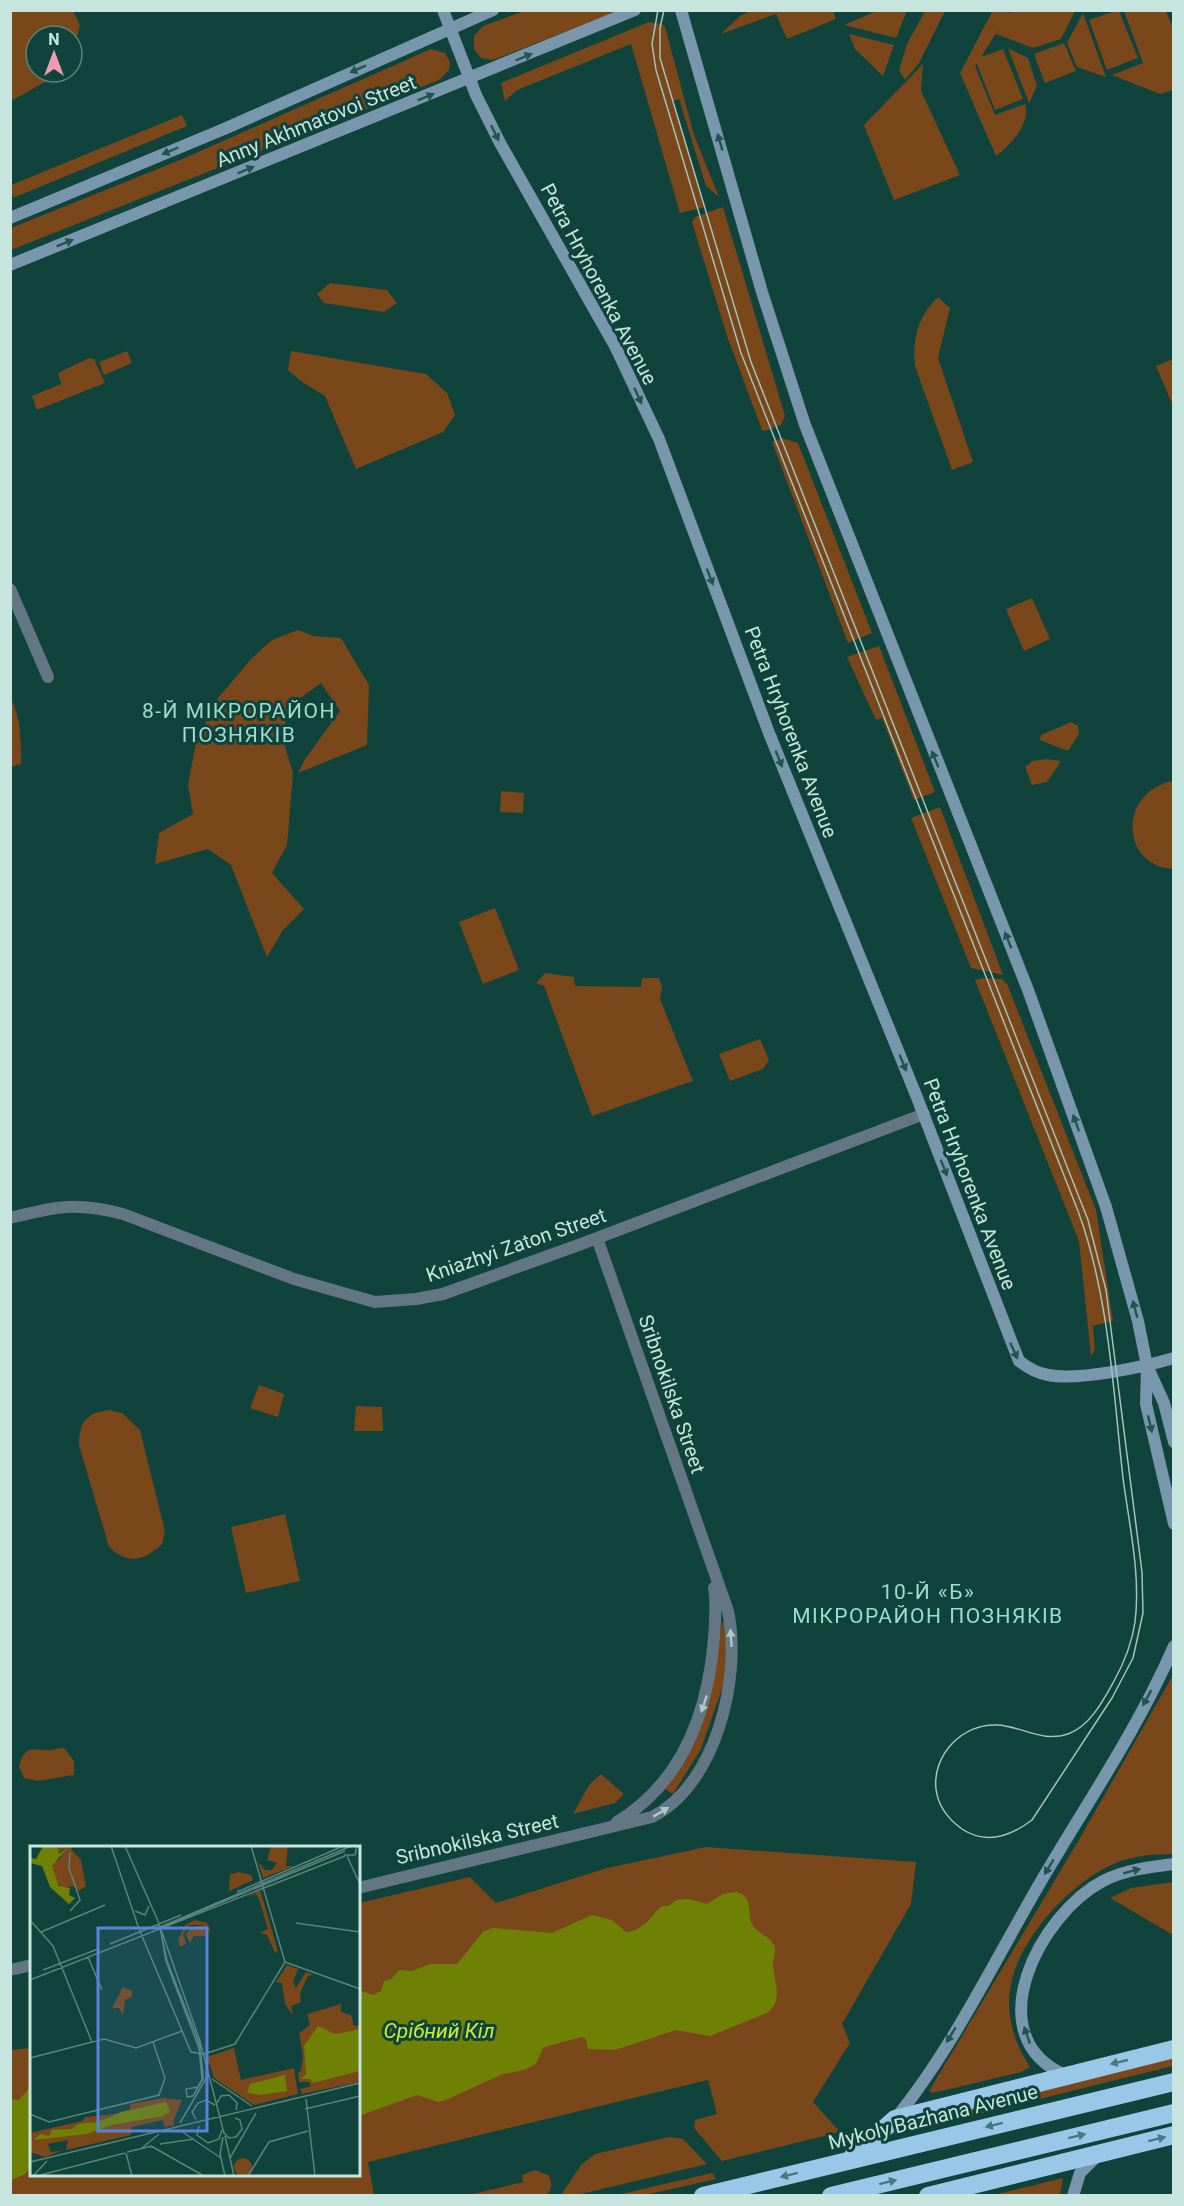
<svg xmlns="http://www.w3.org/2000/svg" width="1184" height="2206" viewBox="0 0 1184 2206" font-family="Roboto,sans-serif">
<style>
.green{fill:#79471a}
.water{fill:#6e8104}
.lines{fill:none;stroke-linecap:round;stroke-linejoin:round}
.street{stroke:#637683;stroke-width:12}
.secondary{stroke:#7897ac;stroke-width:12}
.highway{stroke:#98c7e8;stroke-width:18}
.tram{stroke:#a1c4bd;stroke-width:1.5}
.oneway{fill:#245452}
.oneway2{fill:#adc9c7}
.oneway3{fill:#467880}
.labels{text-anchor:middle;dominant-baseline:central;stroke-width:6;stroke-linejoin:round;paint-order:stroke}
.street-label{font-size:20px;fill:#c6e5de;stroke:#0f433b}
.neighbourhood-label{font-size:21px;letter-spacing:1.5px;fill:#9cddcf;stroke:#0f433b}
.water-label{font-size:21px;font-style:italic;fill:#cbec34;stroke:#0f433b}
.inset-road{fill:none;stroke:#58847c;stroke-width:1.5}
.view{fill:#5883da;fill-opacity:0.15;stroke:#5883da;stroke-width:3}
.inset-edge{fill:none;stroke:#c6e5de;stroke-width:3}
</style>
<rect width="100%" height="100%" fill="#0f433b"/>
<path class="green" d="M11,10L73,11L80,25L72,57V36H36V72H63L11,101Z
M879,10L907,11L896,38L844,25Z
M993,10L1010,11L981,57L1003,49L1023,99L995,110L977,64L975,66L995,115L1025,104C1031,124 1010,145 996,156L960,73Z
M1018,10H1075V11L1061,39L1033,48L996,34L1007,14Z
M524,11H619L493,60L481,58L474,49V36L483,26Z
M750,11H833L836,19L787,39L776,14L721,34L740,16Z
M925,11H945L919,63L905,80L899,70L907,44Z
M1115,11H1119L1138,58L1107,70L1089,20Z
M1124,11H1166L1173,28V90L1160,94L1112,75L1143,63Z
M1083,13L1106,77L1077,67L1067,43Z
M649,22L662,24L665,27L694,135L719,197L706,186L679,99L673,101L705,207L680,213L631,44L517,90L505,101L501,83Z
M849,34L894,45L883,76L855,49Z
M1064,43L1076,71L1045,83L1034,54Z
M1008,48L1028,58L1037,86L1029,103Z
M431,49L445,53L450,62L449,70L439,80L11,250V228L180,160Z
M923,64L921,91L960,175L894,200L864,125Z
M182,115L187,126L13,198L11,185Z
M723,207L785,416L781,425L765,431L762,430L727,336L692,222L695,217Z
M330,283L387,290L397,303L384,312L324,303L317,294Z
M938,297L950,308L938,358L973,462L952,470L915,366C912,339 918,316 938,297Z
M127,351L132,363L104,375L99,362Z
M291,351L426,374L447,393L455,415L443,432L356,469L325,396L302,382L288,370Z
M89,358L94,359L105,383L37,410L32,396L61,384L58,373Z
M1173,359V406L1156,366Z
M782,438L798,443L872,633L848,643L772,442Z
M1032,598L1050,639L1024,651L1006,609Z
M298,630L313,636L341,638L369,685L367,745L298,773L305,759L340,711L321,683L287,708L283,740L293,773L287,845L272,873L304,909L283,930L267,957L231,865L208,849L155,864L159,833L193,814L188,785L196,742L218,698L252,658L272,640Z
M879,646L935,792L914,800L882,718L876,720L847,657Z
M11,698C21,719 21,741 21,764L11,767Z
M1071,722L1078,726L1079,734L1068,751L1040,740L1041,735Z
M1046,759L1061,761L1047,782L1032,785L1025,767L1033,761Z
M1173,781H1174L1173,869C1119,865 1119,791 1173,781Z
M501,791L524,793L523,813L500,812Z
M940,807L1003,975L971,968L911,818Z
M495,908L519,970L483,984L459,922Z
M545,973L574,977L575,986L641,987L642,978H659L662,987L660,999L693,1081L592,1116L544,986L536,983Z
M983,978L1002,979L1007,984L1096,1210L1113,1321L1093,1326L1095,1350L1091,1356L1079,1241L975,980Z
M760,1039L769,1060L763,1069L730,1081L719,1054Z
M259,1385L284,1394L278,1417L250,1408Z
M356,1406L382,1407L383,1431H354Z
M110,1410L122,1413L140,1430L165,1531L162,1544C144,1561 128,1565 109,1547L79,1445C79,1422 87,1412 110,1410Z
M285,1514L300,1581L246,1593L231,1527Z
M722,1622L726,1623V1677L701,1749L673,1794L665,1789L715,1674Z
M1173,1675V1854C1158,1854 1143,1855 1128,1859C1079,1872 1020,1935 1011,1985C1005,2013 1014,2043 1030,2067L1021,2072L933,2093L929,2091L1080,1838Z
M60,1748H64L74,1761V1775L37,1781L24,1778L19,1767C26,1738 40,1756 60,1748Z
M601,1774L624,1794L615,1803L573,1814L589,1785Z
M706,1847L916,1862L911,1904L842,2024L850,2043L813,2102L840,2132L722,2161L694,2128L695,2120L717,2114L708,2080L368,2162L374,2195H11L10,2050L31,2048L32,2174H358L359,1903L470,1877L496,1903L607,1868Z
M1173,1882V1935L1110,1898L1131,1888Z
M1173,2057V2066L893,2135L909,2123Z
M669,2137L683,2139L707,2164L577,2195H561L581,2165L595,2154Z
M535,2170L548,2175C553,2183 552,2188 547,2195H469L523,2182L522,2175Z
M712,2173L716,2179L645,2195H617Z
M1063,2178L1060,2195H994Z"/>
<path class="water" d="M736,1892C753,1896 748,1911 751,1922C755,1933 770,1936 774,1945C777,1951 773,1958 773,1964C774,1982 784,2000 767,2013L710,2036L676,2030L615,2050L588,2049L586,2039L582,2037L548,2046L543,2048L536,2064L524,2070L503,2074L446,2100L438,2102L417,2095L359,2116V1990L373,1995L381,1991L384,1981L391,1979L399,1970L412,1971L430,1964H457L484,1931L493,1928L552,1933L592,1915L612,1920L626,1932C646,1930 649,1917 662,1906H669L676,1900L689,1899L707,1904L723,1894Z
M31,2086V2166L25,2174L11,2180V2099L19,2100Z"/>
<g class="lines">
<path class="street" d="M10,589L48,677
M10,1218C57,1206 76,1202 123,1214L294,1279L375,1302L416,1299L443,1294L584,1243L924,1114
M617,1822C683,1782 708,1712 714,1638C715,1621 717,1604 714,1588
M358,1888L652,1817C716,1785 742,1677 728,1611L597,1238
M10,1970L32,1965"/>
<path class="secondary" d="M443,10L476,95L500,143L615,346L659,439L769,733L916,1095L1019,1361C1028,1368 1036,1373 1048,1375C1079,1381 1143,1367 1174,1358
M681,10L762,292L805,425L1028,990L1106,1207L1138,1321L1147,1366L1146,1404L1174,1524
M10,218L224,129L493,10
M10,265L635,10
M1149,1370L1164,1403L1174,1442
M1065,2075C976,2036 1040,1914 1103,1881C1124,1870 1149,1867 1174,1864
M895,2119C951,2051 995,1960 1040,1883C1085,1806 1138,1729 1174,1646
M1073,2196L1080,2173L1098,2155"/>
<path class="highway" d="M853,2156L895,2119L1174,2049
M703,2196L1174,2082
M831,2196L1174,2113
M928,2196L1174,2135"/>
<path class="tram" d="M658,10L652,44L656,70L741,353L1078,1211C1109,1295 1113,1389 1123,1478C1129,1524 1141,1575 1135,1622C1132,1643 1124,1663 1114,1681C1103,1701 1090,1726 1068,1734C1042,1743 1022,1726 997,1725C963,1723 932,1755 936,1789C938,1806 948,1819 962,1829C986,1845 1011,1836 1032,1820L1112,1698L1133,1658L1143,1613L1142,1572L1106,1290L1088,1220L751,362L660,58V28L664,10"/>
</g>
<defs><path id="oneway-solid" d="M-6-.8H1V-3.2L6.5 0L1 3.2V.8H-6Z" transform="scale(1.5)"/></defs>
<g class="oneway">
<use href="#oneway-solid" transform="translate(524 57) rotate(-23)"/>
<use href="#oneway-solid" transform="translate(358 69) rotate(156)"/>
<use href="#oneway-solid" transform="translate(426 97) rotate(-22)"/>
<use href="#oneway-solid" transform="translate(495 133) rotate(64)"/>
<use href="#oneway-solid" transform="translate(720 142) rotate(-106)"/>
<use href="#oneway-solid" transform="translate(170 151) rotate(157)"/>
<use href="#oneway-solid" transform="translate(246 170) rotate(-22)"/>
<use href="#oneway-solid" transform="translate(65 243) rotate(-22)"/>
<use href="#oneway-solid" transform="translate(638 396) rotate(65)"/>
<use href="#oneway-solid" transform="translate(710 577) rotate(69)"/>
<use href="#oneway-solid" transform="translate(779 759) rotate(68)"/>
<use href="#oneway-solid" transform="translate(935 759) rotate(-112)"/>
<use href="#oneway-solid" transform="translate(1008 940) rotate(-112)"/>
<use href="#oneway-solid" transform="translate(903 1063) rotate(68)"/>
<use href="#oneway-solid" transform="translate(1076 1123) rotate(-110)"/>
<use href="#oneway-solid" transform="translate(944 1168) rotate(69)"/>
<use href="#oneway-solid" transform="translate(1135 1309) rotate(-105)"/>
<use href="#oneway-solid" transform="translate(1014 1351) rotate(65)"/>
<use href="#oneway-solid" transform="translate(1150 1424) rotate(77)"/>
<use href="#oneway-solid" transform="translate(1147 1698) rotate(119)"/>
<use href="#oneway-solid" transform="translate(1049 1867) rotate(121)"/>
<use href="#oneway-solid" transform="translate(1132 1871) rotate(-15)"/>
<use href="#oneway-solid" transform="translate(951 2035) rotate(121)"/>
<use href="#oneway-solid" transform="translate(1027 2035) rotate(-109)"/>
</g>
<g class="oneway2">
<use href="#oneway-solid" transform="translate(731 1638) rotate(-94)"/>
<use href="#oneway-solid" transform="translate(704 1704) rotate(108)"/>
<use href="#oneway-solid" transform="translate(661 1812) rotate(-31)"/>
</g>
<g class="oneway3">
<use href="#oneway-solid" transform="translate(1119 2062) rotate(167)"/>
<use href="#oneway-solid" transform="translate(994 2125) rotate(166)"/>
<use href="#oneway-solid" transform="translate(1077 2136) rotate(-14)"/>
<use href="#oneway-solid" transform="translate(1157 2139) rotate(-14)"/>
<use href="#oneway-solid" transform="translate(789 2175) rotate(166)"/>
<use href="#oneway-solid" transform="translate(888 2182) rotate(-14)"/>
</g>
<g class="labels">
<g class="street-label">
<text transform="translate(316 121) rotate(-22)">Anny Akhmatovoi Street</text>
<text transform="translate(599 284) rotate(62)">Petra Hryhorenka Avenue</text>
<text transform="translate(791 732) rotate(69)">Petra Hryhorenka Avenue</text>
<text transform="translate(970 1184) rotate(69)">Petra Hryhorenka Avenue</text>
<text transform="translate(516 1245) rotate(-19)">Kniazhyi Zaton Street</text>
<text transform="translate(672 1394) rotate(71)">Sribnokilska Street</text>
<text transform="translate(477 1839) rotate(-13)">Sribnokilska Street</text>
<text transform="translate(933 2117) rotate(-14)">Mykoly Bazhana Avenue</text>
</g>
<g class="neighbourhood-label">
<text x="239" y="711">8-Й МІКРОРАЙОН<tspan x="239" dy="24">ПОЗНЯКІВ</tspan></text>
<text x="928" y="1592">10-Й «Б»<tspan x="928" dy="24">МІКРОРАЙОН ПОЗНЯКІВ</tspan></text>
</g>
<g class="water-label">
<text x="439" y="2031">Срібний Кіл</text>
</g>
</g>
<g transform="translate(30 1846)">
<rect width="330" height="330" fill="#0f433b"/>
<path d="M28,0H44L41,3L51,14L56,40L49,45L44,40L32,42L22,29V16L29,14L35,2L27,8ZM241,0H258L256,20H264L233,32L228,16L235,24H242L247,17L237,14ZM209,26L221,29L223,34L199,45L200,28ZM230,44L248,105L245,107L237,89L230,87L238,83L229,53L226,48L216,51ZM165,74L177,77L182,88L176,81L178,90H164L160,97L156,89L160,82L175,79H159L153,88L156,98L150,101L148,94L155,79ZM257,119L268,123L263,136L266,142L276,126L284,129L278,130L270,147L271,156L261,160L263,169L255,158L252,137L246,136ZM93,141L102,145V151L95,154L93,170L89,162H82ZM311,158V166L321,169L324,180L330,179V236L272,248L270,243L281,240L279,236H269L268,226L271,225L273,210L269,187L280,179L277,168ZM204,202L211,234L264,222L268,248L224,259L184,232L177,211ZM133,252L152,254L143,276L145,279L134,281L133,274L102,281L101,289L36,304L38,294L18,298L21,306L34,304L15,311L0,306V287L52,275L56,271L84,268L100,263V258ZM204 321a9 9 0 1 1 18 0a9 9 0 1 1-18 0Z" fill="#79471a"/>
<path d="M13,0H28V8L37,2L22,20L29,40L40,42L39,49L45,52L39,58L20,41L12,20L0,17V12L6,13ZM288,180L305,188L330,183V225L283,237L280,233H271L276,228L274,200ZM255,229L257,245L230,249L217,247L220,238ZM136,256L140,266L133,270L82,279L57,288L4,294L10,288L19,290L22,284L42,283L48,278L68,276L92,266Z" fill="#6e8104"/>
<path class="inset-road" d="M81,0L109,83L161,206L174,208M95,0L128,75L170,195L194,287L199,292L206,291L212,283L210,274L205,272M221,0L255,116M315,5L130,82L137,115L168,194L170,201L173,227V233L163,250L157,251L156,243L168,241L172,233L169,202L136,115L130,81L321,0M40,6L39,22L50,54L40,65M314,9H325L327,0M317,10L330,38M207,46L311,1M105,65L115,69L119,60M0,74L23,100L62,196M266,77L330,86M11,86L75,59M80,98L151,69M58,111L72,144M255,116L330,143M13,124L68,103M0,134L315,10M174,208L205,198L255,116M0,212L74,193L106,202L152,185M182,233L222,260M276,253L285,330M187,257L191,250L199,249L207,257L206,264M275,263L330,250M0,268L19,276L129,249L135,232L123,196M166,273L162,266L168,257L176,254L185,259M150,277L178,229M169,280L167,289L178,297L189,293L192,284M151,285L191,312M195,290L204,330M193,291L190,308L195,330M130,298L164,293M121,300L174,330M112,302L129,288M97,306L122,300M96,307L102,330M200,312L226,267M0,316L330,237M3,330L17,315M7,330L95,307M218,330L239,296L278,285"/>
<path class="view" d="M68,82H177V285H68Z"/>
<rect width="330" height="330" class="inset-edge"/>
</g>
<rect width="1184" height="2206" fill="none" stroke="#c6e5de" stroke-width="24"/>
<g transform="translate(54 54)"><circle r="28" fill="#0f433b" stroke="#58847c" stroke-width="1.5"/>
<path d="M0-4.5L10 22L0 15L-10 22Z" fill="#f09ab5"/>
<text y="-9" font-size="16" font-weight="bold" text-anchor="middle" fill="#c6e5de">N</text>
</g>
</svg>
